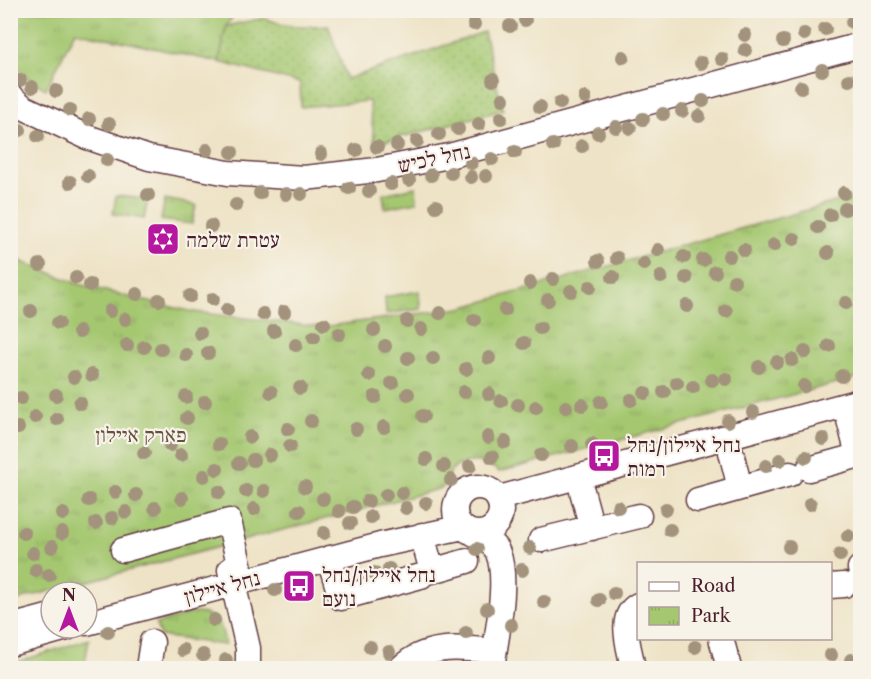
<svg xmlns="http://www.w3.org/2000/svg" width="871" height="679" viewBox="0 0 871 679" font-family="'Libre Caslon Text','Frank Ruhl Libre',serif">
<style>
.grass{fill:url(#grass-dots);stroke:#77734e;stroke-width:1.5}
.park{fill:url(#park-tufts);stroke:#77734e;stroke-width:1.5}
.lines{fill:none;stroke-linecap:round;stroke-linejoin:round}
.minor-casing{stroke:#633c42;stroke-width:27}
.minor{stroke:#fff;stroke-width:24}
.tree{fill:#a3937c}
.labels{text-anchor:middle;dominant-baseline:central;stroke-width:4.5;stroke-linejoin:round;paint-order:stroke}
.street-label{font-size:21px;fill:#4a1f2b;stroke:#f7f3e8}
.poi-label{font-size:21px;fill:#4a1f2b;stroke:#f7f3e8;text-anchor:start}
.park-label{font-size:21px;fill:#655140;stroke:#f7f3e8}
</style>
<defs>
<pattern id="grass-dots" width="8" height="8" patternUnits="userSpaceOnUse" patternTransform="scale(1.5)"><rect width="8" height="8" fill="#a4c770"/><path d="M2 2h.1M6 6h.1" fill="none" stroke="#8faa61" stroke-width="1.8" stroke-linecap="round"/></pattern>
<pattern id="park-tufts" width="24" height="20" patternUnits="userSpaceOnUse" patternTransform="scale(1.5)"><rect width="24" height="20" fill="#a4c770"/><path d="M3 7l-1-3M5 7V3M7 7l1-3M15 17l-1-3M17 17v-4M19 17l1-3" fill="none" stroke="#8faa61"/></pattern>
</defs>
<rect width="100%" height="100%" fill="#f7f3e8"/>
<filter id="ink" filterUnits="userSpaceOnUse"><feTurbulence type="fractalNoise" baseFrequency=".0167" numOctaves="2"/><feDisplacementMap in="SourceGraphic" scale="12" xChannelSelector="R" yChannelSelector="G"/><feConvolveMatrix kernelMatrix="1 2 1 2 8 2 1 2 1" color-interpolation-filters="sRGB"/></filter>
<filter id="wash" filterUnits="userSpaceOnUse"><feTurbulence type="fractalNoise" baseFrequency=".008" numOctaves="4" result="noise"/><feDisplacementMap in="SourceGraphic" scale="24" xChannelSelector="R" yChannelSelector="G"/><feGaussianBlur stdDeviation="1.35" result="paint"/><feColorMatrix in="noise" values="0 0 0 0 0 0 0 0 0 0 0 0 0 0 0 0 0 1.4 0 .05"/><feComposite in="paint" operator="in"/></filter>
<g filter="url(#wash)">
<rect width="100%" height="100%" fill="#eee3c6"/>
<path class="grass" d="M264,18C285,27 305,27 328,25L347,79L484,32L503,110L375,144L369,101L301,107L300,83L219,62L226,26Z"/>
<path class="park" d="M237,11L226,26L219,62L75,31L46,89L29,79L11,61V11Z
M416,187L417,202L385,208L383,194Z
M860,195V377L499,472C480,454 448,460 443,488L24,598L11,605V255L25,263L79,284L136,299L194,312L321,327L461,308Z
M116,196L148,199L144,219L113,214Z
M165,199L196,205L192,224L161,220Z
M420,291L421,309L386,314L385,297Z
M192,613C217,612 222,622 225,645L160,636L156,624Z
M89,639L84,668H11V664Z"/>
</g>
<g filter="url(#ink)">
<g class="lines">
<g class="minor-casing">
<path id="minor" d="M10,96L23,107L87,137L149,158L228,173L304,178L377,170L449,156L860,45
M849,420L858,455
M731,452L740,488
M809,469L860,455
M455 510a23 23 0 1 1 46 0a23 23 0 1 1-46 0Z
M582,491L592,528
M499,498L860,401
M698,500L790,474
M473,533C482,538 494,542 498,553C509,581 496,638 492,668
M422,535L432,571L467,561
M541,540L639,516
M123,550L229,521L243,581
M329,558L341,598L421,576
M860,569V568
M230,570L248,648V668
M830,586L844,585
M87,623L380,545L463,527
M10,627L51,616
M721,638L729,668
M10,644L67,628
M148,668L152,642
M401,668C426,643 461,648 494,651
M633,668C630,649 617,617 638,605"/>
</g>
<use href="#minor" class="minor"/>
</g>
<g class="tree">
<circle cx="525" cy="20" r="7"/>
<circle cx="852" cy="22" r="7"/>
<circle cx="474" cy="24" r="7"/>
<circle cx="510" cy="26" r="7"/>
<circle cx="825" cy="29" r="7"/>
<circle cx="804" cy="34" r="7"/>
<circle cx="745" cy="35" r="7"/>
<circle cx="783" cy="41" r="7"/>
<circle cx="745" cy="50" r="7"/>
<circle cx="623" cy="57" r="7"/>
<circle cx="722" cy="59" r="7"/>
<circle cx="701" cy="63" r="7"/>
<circle cx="822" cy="70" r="7"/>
<circle cx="20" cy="80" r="7"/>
<circle cx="493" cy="80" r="7"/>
<circle cx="849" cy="80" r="7"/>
<circle cx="32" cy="87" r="7"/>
<circle cx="801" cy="87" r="7"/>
<circle cx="56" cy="91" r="7"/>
<circle cx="585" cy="98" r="7"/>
<circle cx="503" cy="99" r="7"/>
<circle cx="703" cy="101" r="7"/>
<circle cx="560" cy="103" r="7"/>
<circle cx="540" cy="107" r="7"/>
<circle cx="70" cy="110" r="7"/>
<circle cx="682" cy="111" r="7"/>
<circle cx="663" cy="114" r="7"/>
<circle cx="699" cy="116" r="7"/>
<circle cx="501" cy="118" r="7"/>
<circle cx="89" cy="119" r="7"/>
<circle cx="643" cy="119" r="7"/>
<circle cx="109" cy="124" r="7"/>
<circle cx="479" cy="124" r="7"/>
<circle cx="616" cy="127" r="7"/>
<circle cx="630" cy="128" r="7"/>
<circle cx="458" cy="129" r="7"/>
<circle cx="20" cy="130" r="7"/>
<circle cx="598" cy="133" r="7"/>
<circle cx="439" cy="134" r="7"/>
<circle cx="38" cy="136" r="7"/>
<circle cx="417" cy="141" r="7"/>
<circle cx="397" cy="145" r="7"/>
<circle cx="553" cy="145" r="7"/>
<circle cx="582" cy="146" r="7"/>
<circle cx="377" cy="147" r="7"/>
<circle cx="207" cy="150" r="7"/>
<circle cx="356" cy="150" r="7"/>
<circle cx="232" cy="152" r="7"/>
<circle cx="515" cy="152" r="7"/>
<circle cx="321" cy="154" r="7"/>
<circle cx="492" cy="159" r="7"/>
<circle cx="107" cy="160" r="7"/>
<circle cx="471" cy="163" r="7"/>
<circle cx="451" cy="173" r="7"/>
<circle cx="431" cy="175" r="7"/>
<circle cx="88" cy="176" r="7"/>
<circle cx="486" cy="176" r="7"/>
<circle cx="471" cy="177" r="7"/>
<circle cx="409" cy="180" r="7"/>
<circle cx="70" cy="182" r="7"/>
<circle cx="391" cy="184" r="7"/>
<circle cx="349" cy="188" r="7"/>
<circle cx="369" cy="191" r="7"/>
<circle cx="260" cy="193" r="7"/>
<circle cx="844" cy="193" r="7"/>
<circle cx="286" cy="194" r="7"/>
<circle cx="301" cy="194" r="7"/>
<circle cx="148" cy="195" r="7"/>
<circle cx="236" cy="205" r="7"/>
<circle cx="436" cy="206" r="7"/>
<circle cx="845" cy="209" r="7"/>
<circle cx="830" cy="215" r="7"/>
<circle cx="211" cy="226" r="7"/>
<circle cx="818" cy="227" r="7"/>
<circle cx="794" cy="239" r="7"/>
<circle cx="774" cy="245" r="7"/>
<circle cx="658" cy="250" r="7"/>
<circle cx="744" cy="250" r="7"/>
<circle cx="828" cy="253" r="7"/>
<circle cx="729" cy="256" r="7"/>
<circle cx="684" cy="257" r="7"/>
<circle cx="617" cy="258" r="7"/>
<circle cx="703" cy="260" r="7"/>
<circle cx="598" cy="261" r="7"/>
<circle cx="644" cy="264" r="7"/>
<circle cx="40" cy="265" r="7"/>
<circle cx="715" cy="272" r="7"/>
<circle cx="613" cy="277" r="7"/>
<circle cx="661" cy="277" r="7"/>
<circle cx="76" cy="278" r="7"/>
<circle cx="686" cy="278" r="7"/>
<circle cx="553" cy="279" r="7"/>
<circle cx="734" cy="281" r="7"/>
<circle cx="530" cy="283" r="7"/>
<circle cx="90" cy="285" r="7"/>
<circle cx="590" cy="287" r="7"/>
<circle cx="571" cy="291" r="7"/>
<circle cx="137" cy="294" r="7"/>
<circle cx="190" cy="296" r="7"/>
<circle cx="213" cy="299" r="7"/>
<circle cx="159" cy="300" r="7"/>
<circle cx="548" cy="300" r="7"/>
<circle cx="846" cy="303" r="7"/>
<circle cx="687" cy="306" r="7"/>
<circle cx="227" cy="310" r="7"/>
<circle cx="505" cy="310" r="7"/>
<circle cx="31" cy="311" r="7"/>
<circle cx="110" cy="311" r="7"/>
<circle cx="726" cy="311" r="7"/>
<circle cx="284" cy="312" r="7"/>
<circle cx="440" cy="313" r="7"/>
<circle cx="263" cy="314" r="7"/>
<circle cx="125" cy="319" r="7"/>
<circle cx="474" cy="320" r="7"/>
<circle cx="407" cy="321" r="7"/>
<circle cx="58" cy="323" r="7"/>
<circle cx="324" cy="324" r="7"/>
<circle cx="540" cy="328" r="7"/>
<circle cx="421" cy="329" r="7"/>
<circle cx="374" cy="330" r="7"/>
<circle cx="274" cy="331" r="7"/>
<circle cx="79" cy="332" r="7"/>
<circle cx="200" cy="333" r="7"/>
<circle cx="339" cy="334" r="7"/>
<circle cx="314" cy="337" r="7"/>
<circle cx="524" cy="343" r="7"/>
<circle cx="127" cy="345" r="7"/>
<circle cx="296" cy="345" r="7"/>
<circle cx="385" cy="346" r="7"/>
<circle cx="829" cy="346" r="7"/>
<circle cx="144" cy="347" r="7"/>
<circle cx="161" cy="349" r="7"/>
<circle cx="805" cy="352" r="7"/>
<circle cx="208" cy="353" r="7"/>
<circle cx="186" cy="355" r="7"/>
<circle cx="408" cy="358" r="7"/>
<circle cx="433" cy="358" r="7"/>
<circle cx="489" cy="358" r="7"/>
<circle cx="792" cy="360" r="7"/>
<circle cx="777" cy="362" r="7"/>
<circle cx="759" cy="367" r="7"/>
<circle cx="466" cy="369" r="7"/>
<circle cx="92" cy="375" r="7"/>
<circle cx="369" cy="375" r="7"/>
<circle cx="842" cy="376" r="7"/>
<circle cx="74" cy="377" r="7"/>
<circle cx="726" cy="379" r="7"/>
<circle cx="712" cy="380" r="7"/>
<circle cx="392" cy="383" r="7"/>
<circle cx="677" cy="383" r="7"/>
<circle cx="804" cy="386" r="7"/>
<circle cx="693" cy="387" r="7"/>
<circle cx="300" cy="388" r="7"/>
<circle cx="271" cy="392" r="7"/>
<circle cx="464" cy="392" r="7"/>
<circle cx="664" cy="392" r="7"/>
<circle cx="645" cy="393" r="7"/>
<circle cx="408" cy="394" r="7"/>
<circle cx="489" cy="394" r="7"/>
<circle cx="56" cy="395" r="7"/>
<circle cx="186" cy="397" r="7"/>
<circle cx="375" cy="397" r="7"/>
<circle cx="21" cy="398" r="7"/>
<circle cx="631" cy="400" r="7"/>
<circle cx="501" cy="401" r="7"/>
<circle cx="205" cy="402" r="7"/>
<circle cx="601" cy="402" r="7"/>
<circle cx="80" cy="403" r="7"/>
<circle cx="518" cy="405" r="7"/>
<circle cx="582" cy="405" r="7"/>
<circle cx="536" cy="407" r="7"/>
<circle cx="566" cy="407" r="7"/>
<circle cx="753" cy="412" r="7"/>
<circle cx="423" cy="416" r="7"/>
<circle cx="35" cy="417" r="7"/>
<circle cx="187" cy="418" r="7"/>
<circle cx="57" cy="419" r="7"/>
<circle cx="311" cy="421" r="7"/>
<circle cx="728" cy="421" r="7"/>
<circle cx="384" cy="427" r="7"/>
<circle cx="18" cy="428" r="7"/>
<circle cx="288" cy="429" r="7"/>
<circle cx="356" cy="429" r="7"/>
<circle cx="250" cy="437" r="7"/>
<circle cx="488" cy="437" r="7"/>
<circle cx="823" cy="439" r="7"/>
<circle cx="505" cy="442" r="7"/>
<circle cx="219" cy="444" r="7"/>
<circle cx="592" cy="444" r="7"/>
<circle cx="170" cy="445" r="7"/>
<circle cx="290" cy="446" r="7"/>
<circle cx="572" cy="446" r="7"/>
<circle cx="144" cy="453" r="7"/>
<circle cx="181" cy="455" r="7"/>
<circle cx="270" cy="455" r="7"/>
<circle cx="541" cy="455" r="7"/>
<circle cx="492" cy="457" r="7"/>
<circle cx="806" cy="457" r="7"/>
<circle cx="426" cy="459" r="7"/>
<circle cx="253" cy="460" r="7"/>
<circle cx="780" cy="460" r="7"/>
<circle cx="239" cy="463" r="7"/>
<circle cx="444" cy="466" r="7"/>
<circle cx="470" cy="466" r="7"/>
<circle cx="766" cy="466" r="7"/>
<circle cx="217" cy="469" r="7"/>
<circle cx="204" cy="476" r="7"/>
<circle cx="451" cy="480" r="7"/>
<circle cx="305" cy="487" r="7"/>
<circle cx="246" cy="491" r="7"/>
<circle cx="264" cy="491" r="7"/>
<circle cx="115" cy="492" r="7"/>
<circle cx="219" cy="492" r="7"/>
<circle cx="402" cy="493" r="7"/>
<circle cx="136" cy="495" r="7"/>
<circle cx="386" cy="495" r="7"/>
<circle cx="182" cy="498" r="7"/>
<circle cx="323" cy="499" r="7"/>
<circle cx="89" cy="500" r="7"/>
<circle cx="368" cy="501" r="7"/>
<circle cx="426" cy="503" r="7"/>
<circle cx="810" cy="504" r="7"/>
<circle cx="353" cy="507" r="7"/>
<circle cx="618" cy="507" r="7"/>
<circle cx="155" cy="508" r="7"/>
<circle cx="406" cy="508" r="7"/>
<circle cx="254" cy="509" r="7"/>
<circle cx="666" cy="509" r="7"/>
<circle cx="299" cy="511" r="7"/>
<circle cx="339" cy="511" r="7"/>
<circle cx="126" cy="512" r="7"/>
<circle cx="63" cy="514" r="7"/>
<circle cx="371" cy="517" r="7"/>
<circle cx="112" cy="518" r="7"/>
<circle cx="96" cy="523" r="7"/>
<circle cx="350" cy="523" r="7"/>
<circle cx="670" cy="530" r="7"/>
<circle cx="24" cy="533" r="7"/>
<circle cx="62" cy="533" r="7"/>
<circle cx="324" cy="533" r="7"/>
<circle cx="848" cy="536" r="7"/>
<circle cx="52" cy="547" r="7"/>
<circle cx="789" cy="547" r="7"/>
<circle cx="530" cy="548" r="7"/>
<circle cx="477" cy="549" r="7"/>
<circle cx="33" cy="553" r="7"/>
<circle cx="840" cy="555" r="7"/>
<circle cx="389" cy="569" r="7"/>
<circle cx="36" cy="570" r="7"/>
<circle cx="522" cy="570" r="7"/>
<circle cx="374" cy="573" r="7"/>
<circle cx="49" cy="575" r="7"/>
<circle cx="307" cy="583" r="7"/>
<circle cx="275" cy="590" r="7"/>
<circle cx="294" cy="591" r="7"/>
<circle cx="614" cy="593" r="7"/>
<circle cx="599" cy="600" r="7"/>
<circle cx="544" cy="602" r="7"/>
<circle cx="487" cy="609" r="7"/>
<circle cx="214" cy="620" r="7"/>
<circle cx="511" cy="625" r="7"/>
<circle cx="108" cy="632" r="7"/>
<circle cx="466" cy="633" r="7"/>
<circle cx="370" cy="647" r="7"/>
<circle cx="695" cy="647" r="7"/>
<circle cx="183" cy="650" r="7"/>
<circle cx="389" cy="652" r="7"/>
<circle cx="203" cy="655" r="7"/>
<circle cx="831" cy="655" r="7"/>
<circle cx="226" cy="660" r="7"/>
<circle cx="851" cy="660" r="7"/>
</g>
</g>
<defs>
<g id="synagogue-square" transform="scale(1.725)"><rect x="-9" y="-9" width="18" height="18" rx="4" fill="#b5179e" stroke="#f7f3e8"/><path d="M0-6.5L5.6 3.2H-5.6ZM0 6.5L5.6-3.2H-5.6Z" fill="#fff"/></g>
<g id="bus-square" transform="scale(1.725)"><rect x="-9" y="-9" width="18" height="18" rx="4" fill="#b5179e" stroke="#f7f3e8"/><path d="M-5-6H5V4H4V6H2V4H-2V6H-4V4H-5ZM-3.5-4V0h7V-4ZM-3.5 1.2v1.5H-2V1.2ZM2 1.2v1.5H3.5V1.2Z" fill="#fff"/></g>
</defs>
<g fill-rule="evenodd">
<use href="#synagogue-square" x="163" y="239"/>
<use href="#bus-square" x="604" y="456"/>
<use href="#bus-square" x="299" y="586"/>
</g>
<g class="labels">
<g class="street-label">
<text transform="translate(434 158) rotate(-12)">נחל לכיש</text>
<text transform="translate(222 587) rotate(-15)">נחל איילון</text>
</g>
<g class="poi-label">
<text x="186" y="239">עטרת שלמה</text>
<text x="627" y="444">נחל איילון/נחל<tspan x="627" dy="24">רמות</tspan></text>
<text x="322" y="574">נחל איילון/נחל<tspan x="322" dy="24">נועם</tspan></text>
</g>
<g class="park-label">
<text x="141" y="434">פארק איילון</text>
</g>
</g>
<rect width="871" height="679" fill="none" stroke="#f7f3e8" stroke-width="36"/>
<rect x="637" y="562" width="195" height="78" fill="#f7f3e8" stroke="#b29e9c" stroke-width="1.5"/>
<rect x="649" y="582" width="30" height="9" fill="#ffffff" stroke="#b29e9c" stroke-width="1.5"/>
<text x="691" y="592" font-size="18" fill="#4a1f2b">Road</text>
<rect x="649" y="607" width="30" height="18" fill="url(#park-tufts)" stroke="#b29e9c" stroke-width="1.5"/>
<text x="691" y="622" font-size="18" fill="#4a1f2b">Park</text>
<g transform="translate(69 610)"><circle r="28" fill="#f7f3e8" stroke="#b29e9c" stroke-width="1.5"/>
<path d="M0-4.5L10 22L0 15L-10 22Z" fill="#b5179e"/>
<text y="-9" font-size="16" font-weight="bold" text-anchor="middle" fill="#4a1f2b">N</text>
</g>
</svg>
